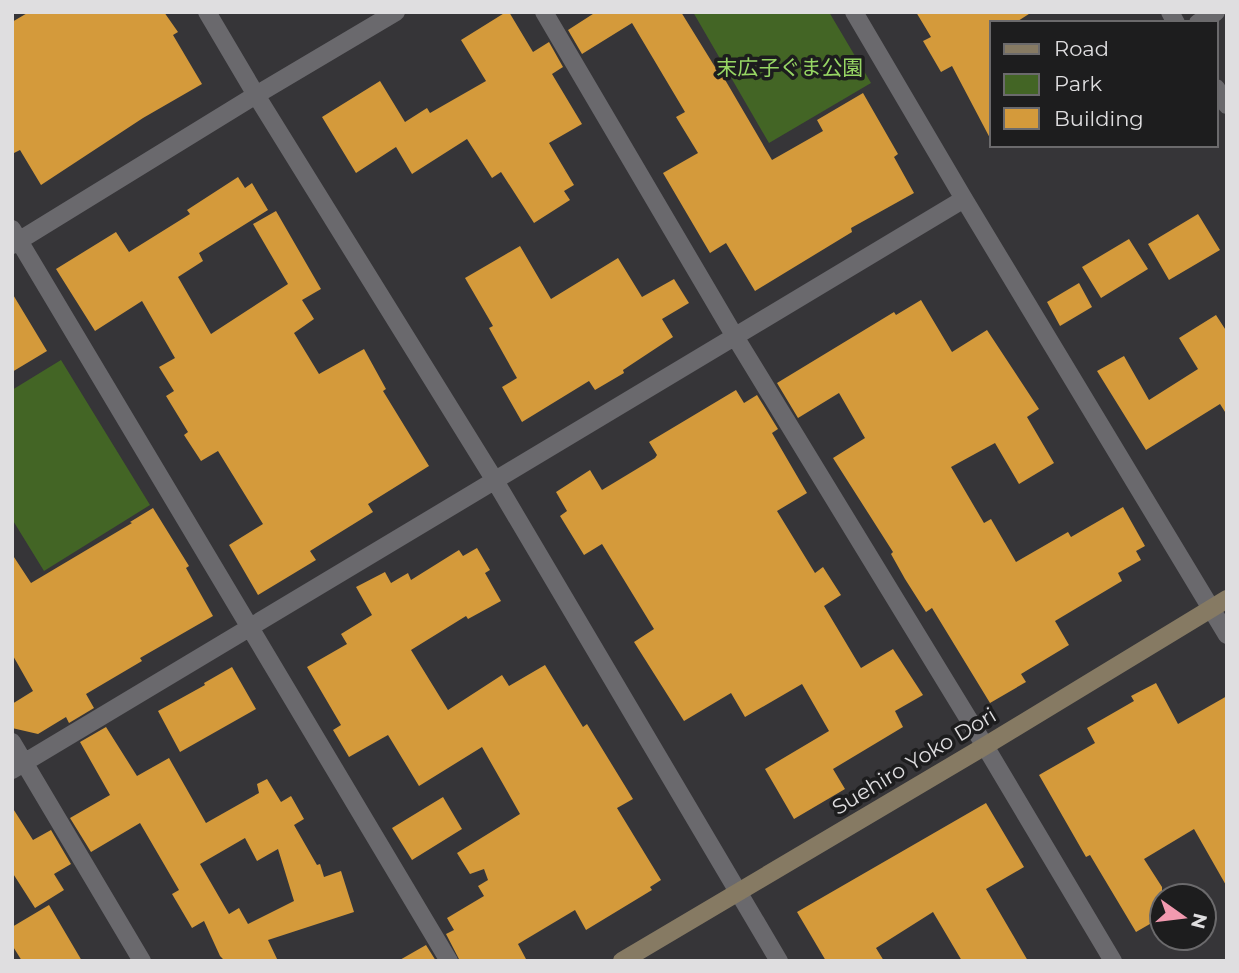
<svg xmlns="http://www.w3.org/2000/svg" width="1239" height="973" viewBox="0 0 1239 973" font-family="Montserrat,'Noto Sans JP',sans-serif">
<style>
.green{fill:#436525}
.building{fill:#d49a3b;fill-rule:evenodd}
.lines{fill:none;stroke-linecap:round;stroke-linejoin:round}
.street{stroke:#6a696d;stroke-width:18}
.secondary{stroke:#867a63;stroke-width:18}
.labels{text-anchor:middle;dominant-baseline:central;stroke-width:7;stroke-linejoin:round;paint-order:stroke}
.park-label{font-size:21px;fill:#97d664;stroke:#1d1d1e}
.street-label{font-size:21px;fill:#dfdee0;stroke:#1d1d1e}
</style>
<rect width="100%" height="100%" fill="#363538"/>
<path class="green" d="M693,12H829L871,83L769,143Z
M61,360L150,505L44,571L12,519V390Z"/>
<path class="building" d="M29,12H164L178,32L173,35L202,84L143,118L41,185L20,150L12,154V22Z
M506,12H509L533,52L549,42L563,67L552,74L582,124L549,143L574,185L564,191L570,200L534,223L501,172L492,178L467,139L412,174L396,147L356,173L322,117L380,81L405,122L427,108L430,113L486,81L461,40Z
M596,12H681L715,67L717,66L772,160L823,131L817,120L863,93L898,154L894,157L914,193L851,228L852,232L755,291L726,243L710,253L663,173L698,153L676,117L685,112L632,23L582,54L568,30Z
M916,12H1032L1015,23H992V142L952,66L941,72L923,41L931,37Z
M238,177L245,188L252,183L268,210L199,253L203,261L178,277L211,334L288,284L253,224L276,211L321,289L302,300L314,319L294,333L319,374L364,349L386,389L383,391L429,466L368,504L373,512L310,551L316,560L258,595L229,545L263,524L218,451L201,461L184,435L188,432L166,396L174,391L159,367L175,358L142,301L95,331L56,269L116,232L129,252L190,214L187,210Z
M1198,214L1220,250L1169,280L1148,244Z
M1129,239L1148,269L1101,298L1082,267Z
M520,246L551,299L618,258L642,297L674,279L689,303L662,319L673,337L623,370L624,373L595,390L589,381L522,422L502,387L517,378L489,328L493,326L465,278Z
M1079,283L1092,307L1060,326L1047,302Z
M12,293L47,351L12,372Z
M921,300L952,352L987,330L1039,409L1027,417L1054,463L1019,484L995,443L951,467L984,523L991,519L1016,562L1068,532L1071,537L1123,507L1145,546L1136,551L1141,560L1118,573L1122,581L1055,621L1069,645L1021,674L1026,682L990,703L932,608L926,612L905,579L891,554L893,552L833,458L865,438L839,393L798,418L777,383L894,312L896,315Z
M1216,315L1227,332V415L1220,404L1146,450L1097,371L1124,356L1149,400L1198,369L1179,338Z
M736,390L744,403L757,395L778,429L772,433L807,493L777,511L815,573L823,567L841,595L824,606L861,668L893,649L923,695L895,711L903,727L833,769L845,789L794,819L765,769L829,731L802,684L745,717L731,693L684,721L634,642L654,629L602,544L584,555L560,516L567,511L556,492L590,470L602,490L655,458L657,455L649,442Z
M153,508L189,566L186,568L213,616L140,658L142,661L86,694L94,708L69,723L66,717L38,734L12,728V704L33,691L12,654V554L31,583L132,523L130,522Z
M477,548L490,570L485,573L501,601L468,619L466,616L411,650L448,710L502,675L509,686L545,665L583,727L587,724L633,799L617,808L661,880L650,887L652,890L586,930L575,910L518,944L527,961H460L446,934L454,930L447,918L484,896L478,886L488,880L484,869L470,874L457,853L520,814L482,747L419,786L388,735L349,757L333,730L341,725L307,667L347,644L341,634L372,615L356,587L385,572L391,583L408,573L411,580L459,550L463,556Z
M232,667L256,709L180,752L158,711L205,685L204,683Z
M1156,683L1178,724L1227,696V887L1194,829L1144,859L1162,887V917L1136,932L1090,855L1086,857L1039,775L1095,743L1087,728L1134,701L1131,696Z
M106,727L137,776L169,758L206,823L259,793L257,784L267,779L281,802L291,796L304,819L294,825L317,865L320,864L324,877L341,871L354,912L268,940L278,961H225L220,956L204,921L192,928L172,894L179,890L140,823L91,852L70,818L110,795L80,742ZM245,838L257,861L278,849L294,901L248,924L239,908L229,914L200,864Z
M443,797L462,829L412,860L392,828Z
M986,803L1024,867L986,889L1028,961H962L933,912L876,948L884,961H826L797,912Z
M12,807L33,840L51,830L71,864L54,874L64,890L35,908L12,872Z
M49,905L82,961H22L12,945V927Z
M426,945L436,961H398Z"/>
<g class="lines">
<path class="street" d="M207,12L256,95L494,479L779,961
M544,12L734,335L985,746L1113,961
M854,12L964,199L1227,635
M1170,12L1176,23
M1198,23L1216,12
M1216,88L1227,105
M12,229L449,961
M12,245L256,95L396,12
M12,742L142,961
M12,770L964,199"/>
<path class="secondary" d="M622,961L985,746L1227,599"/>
</g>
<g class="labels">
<g class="park-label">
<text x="790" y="67">末広子ぐま公園</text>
</g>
<g class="street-label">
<text transform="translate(914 761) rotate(-31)">Suehiro Yoko Dori</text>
</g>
</g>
<rect width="1239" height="973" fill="none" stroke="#dfdee0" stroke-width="28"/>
<rect x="990" y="21" width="228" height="126" fill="#1d1d1e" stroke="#6b6a6c" stroke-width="2"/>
<rect x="1004" y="44" width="35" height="10" fill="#867a63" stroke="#6b6a6c" stroke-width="2"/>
<text x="1054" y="56" font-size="21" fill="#dfdee0">Road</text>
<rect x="1004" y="74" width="35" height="21" fill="#436525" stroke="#6b6a6c" stroke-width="2"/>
<text x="1054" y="91" font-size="21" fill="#dfdee0">Park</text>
<rect x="1004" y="108" width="35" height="21" fill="#d49a3b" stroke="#6b6a6c" stroke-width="2"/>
<text x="1054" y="126" font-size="21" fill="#dfdee0">Building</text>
<g transform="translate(1183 917) rotate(104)"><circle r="33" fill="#1d1d1e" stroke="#6b6a6c" stroke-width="2"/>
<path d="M0-5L12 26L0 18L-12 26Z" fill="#f29ab0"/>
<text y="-10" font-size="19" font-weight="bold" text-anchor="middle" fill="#dfdee0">N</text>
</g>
</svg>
